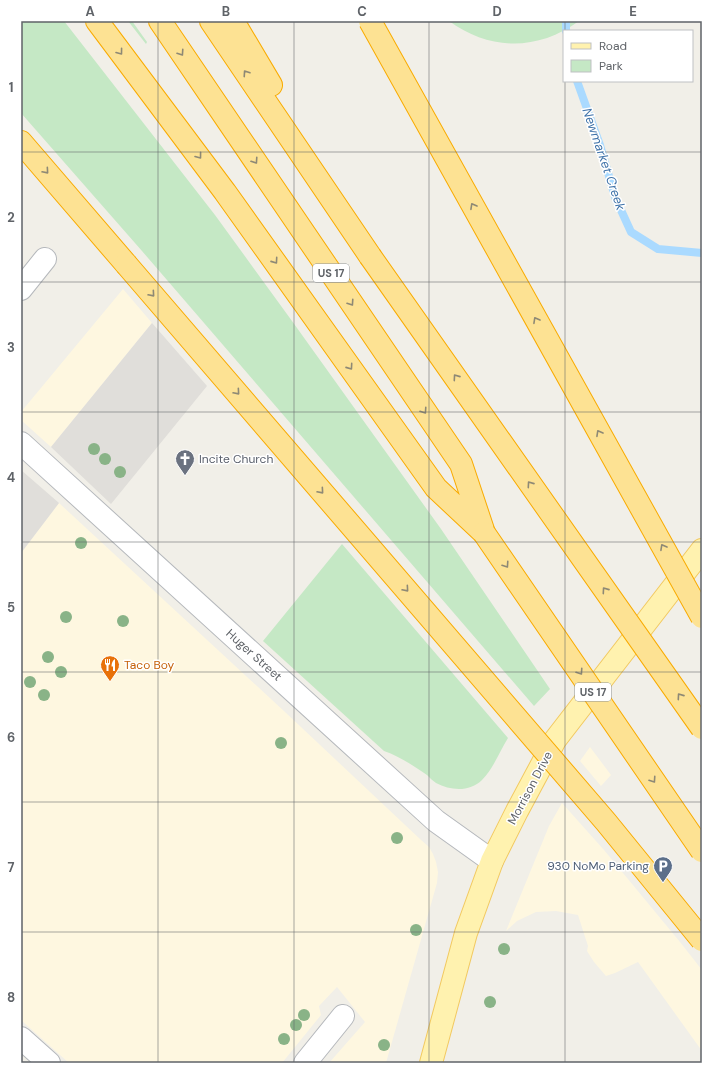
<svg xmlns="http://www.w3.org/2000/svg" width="723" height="1084" viewBox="0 0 723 1084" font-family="'DM Sans',sans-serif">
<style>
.commercial{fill:#fef7e0}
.industrial{fill:#e0deda}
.green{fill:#c5e8c5}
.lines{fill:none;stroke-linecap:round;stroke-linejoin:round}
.stream{stroke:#aadaff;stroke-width:8}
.minor-casing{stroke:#b5b8bc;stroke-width:24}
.major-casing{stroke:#f2c960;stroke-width:24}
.highway-casing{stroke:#f9ab00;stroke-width:24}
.minor{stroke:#fff;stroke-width:22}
.major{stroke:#fff2af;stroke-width:22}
.highway{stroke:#fde293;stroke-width:22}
.highway-bridge-casing{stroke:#f9ab00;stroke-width:24;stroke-linecap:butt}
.highway-bridge{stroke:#fde293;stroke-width:22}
.tree{fill:#89b387}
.oneway{stroke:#8e8975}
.grid{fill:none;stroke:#5f6368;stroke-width:1;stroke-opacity:0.55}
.labels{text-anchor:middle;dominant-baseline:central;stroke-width:3;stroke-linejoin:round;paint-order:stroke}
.shield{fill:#fff;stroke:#8f9295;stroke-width:1}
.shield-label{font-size:11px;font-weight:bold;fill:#5f6368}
.worship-label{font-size:12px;fill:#5b616d;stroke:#fff;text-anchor:start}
.street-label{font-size:12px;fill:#5f6368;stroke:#fff}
.food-label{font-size:12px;fill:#c56008;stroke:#fff;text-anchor:start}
.service-label{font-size:12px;fill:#4e5e75;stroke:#fff;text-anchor:end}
.water-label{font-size:13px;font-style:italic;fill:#4174aa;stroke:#fff}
.neatline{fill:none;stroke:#5f6368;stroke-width:1.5}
.grid-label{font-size:13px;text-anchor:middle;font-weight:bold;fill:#5f6368}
</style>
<rect width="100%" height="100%" fill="#f1efe8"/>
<path class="commercial" d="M123,289L152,323L51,447L21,420V412Z
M59,503L285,712L420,839L429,847L433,854L436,862L438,872L437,883L386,1063H329L365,1022L337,987L319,1006L321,1015L282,1063H69L21,1020V553Z
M590,747L611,775L601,786L580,761Z
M562,803L604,850L680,942L702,970V1051L638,962L615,973L606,976L594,962L587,951L588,946L578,915L556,911L536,912L517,921L506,931L549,826Z"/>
<path class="industrial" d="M152,323L207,386L111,504L51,447Z
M21,470L59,503L21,553Z"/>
<path class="green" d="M21,21H64L215,215L292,321L441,529L550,689L534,706L142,251L21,113Z
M128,21H132L147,42L146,44Z
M449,21H579C538,51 490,51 449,21Z
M342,544L508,738C500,751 493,769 482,780C470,792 451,791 436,783C433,781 430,778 427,775C414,766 399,756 384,751L263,641Z"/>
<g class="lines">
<path class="stream" d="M566,21V31
M577,81L600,145L615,197L631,232L658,249L702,253"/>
<g class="minor-casing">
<path id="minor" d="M21,289L45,259
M21,443L436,821L492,861
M21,1038L49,1063
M305,1063L343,1016"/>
</g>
<g class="major-casing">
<path id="major" d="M431,1063L466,933L492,861L517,811L555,740L702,550"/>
</g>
<g class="highway-casing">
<path id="highway" d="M97,21L225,192L436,488L484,533
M160,21L461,464L483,530
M211,21L370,256
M233,21L271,85
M21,142L126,264"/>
</g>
<use href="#minor" class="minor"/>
<use href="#major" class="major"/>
<use href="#highway" class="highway"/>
<g class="highway-bridge-casing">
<path id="highway-bridge" d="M370,21L702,617
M370,256L702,728
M126,264L606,822L702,940
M484,533L702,851"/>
</g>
<use href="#highway-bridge" class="highway-bridge"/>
</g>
<g class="tree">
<circle cx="94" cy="449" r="6"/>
<circle cx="105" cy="459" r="6"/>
<circle cx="120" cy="472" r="6"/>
<circle cx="81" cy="543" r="6"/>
<circle cx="66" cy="617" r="6"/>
<circle cx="123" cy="621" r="6"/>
<circle cx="48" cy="657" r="6"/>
<circle cx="61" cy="672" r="6"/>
<circle cx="30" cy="682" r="6"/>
<circle cx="44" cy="695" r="6"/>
<circle cx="281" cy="743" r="6"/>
<circle cx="397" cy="838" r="6"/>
<circle cx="416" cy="930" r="6"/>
<circle cx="504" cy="949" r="6"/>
<circle cx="490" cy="1002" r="6"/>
<circle cx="304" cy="1015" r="6"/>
<circle cx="296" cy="1025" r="6"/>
<circle cx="284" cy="1039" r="6"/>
<circle cx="384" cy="1045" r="6"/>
</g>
<defs><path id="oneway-chevron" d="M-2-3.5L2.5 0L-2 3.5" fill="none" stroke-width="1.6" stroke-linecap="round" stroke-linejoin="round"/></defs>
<g class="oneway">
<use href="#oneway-chevron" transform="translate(120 52) rotate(53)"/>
<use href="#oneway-chevron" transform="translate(181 53) rotate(56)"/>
<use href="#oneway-chevron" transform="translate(246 73) rotate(-124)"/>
<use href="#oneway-chevron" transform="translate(199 156) rotate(53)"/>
<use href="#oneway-chevron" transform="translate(255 161) rotate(56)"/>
<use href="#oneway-chevron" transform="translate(46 171) rotate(49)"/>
<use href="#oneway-chevron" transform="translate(473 206) rotate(-119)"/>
<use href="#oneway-chevron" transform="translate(275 261) rotate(55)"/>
<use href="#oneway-chevron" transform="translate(152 294) rotate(49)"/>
<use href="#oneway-chevron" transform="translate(351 303) rotate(56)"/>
<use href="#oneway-chevron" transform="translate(536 320) rotate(-119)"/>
<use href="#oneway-chevron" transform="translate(350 367) rotate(55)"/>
<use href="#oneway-chevron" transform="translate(456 377) rotate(-125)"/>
<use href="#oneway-chevron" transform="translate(237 392) rotate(49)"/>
<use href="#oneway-chevron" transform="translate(424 411) rotate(56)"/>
<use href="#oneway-chevron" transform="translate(599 433) rotate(-119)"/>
<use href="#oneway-chevron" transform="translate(530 484) rotate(-125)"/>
<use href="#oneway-chevron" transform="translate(321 491) rotate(49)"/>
<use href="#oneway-chevron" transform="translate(663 547) rotate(-119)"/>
<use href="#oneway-chevron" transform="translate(506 565) rotate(56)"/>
<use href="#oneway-chevron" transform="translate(406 589) rotate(49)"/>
<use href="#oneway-chevron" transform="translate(605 590) rotate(-125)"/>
<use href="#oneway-chevron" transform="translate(580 672) rotate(56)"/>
<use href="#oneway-chevron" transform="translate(680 696) rotate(-125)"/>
<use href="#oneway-chevron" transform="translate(653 780) rotate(56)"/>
</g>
<path class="grid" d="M158,21V1063M294,21V1063M429,21V1063M565,21V31M565,81V1063M21,152H702M21,282H702M21,412H702M21,542H702M21,672H702M21,802H702M21,932H702"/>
<defs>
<g id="church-pin" transform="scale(1)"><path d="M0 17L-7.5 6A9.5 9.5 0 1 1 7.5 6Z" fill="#6b7280" stroke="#fff"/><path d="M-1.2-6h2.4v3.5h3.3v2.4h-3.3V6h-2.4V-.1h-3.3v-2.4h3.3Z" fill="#fff"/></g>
<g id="restaurant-pin" transform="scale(1)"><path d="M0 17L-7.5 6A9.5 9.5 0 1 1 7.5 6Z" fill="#e8710a" stroke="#fff"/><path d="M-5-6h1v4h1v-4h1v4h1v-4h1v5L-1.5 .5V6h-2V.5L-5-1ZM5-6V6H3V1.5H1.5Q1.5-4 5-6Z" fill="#fff"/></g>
<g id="parking-pin" transform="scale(1)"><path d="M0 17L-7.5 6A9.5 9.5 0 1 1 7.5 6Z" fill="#5c6f8a" stroke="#fff"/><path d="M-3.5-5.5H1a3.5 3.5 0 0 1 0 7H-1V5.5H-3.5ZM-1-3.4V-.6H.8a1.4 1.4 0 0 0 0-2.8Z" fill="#fff"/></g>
</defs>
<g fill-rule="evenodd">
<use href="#church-pin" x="185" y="459"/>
<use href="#restaurant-pin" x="110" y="665"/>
<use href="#parking-pin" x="663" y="866"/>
</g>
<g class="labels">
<g class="shield">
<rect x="313" y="264" width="36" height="18" rx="3"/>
<rect x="575" y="683" width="36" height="18" rx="3"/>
</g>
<g class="shield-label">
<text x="331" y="273">US 17</text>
<text x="593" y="692">US 17</text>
</g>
<g class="worship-label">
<text x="199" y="459">Incite Church</text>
</g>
<g class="street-label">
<text transform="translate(254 655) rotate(42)">Huger Street</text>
<text transform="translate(530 788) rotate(-62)">Morrison Drive</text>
</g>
<g class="food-label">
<text x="124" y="665">Taco Boy</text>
</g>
<g class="service-label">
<text x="649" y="866">930 NoMo Parking</text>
</g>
<g class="water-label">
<text transform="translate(604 159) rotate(71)">Newmarket Creek</text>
</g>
</g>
<rect width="723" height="1084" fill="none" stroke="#ffffff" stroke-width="44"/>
<rect x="563" y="30" width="130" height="52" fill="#ffffff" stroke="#bfc1c3"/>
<rect x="571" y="43" width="20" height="6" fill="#fff2af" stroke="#bfc1c3"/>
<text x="599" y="50" font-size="12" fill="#5f6368">Road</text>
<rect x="571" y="60" width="20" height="12" fill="#c5e8c5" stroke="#bfc1c3"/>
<text x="599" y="70" font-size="12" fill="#5f6368">Park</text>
<rect x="22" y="22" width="679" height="1040" class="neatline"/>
<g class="grid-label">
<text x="90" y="16">A</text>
<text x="226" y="16">B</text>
<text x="362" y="16">C</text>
<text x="497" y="16">D</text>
<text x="633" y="16">E</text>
<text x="11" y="92">1</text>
<text x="11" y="222">2</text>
<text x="11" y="352">3</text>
<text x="11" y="482">4</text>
<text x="11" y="612">5</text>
<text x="11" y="742">6</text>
<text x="11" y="872">7</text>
<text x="11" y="1002">8</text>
</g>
</svg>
